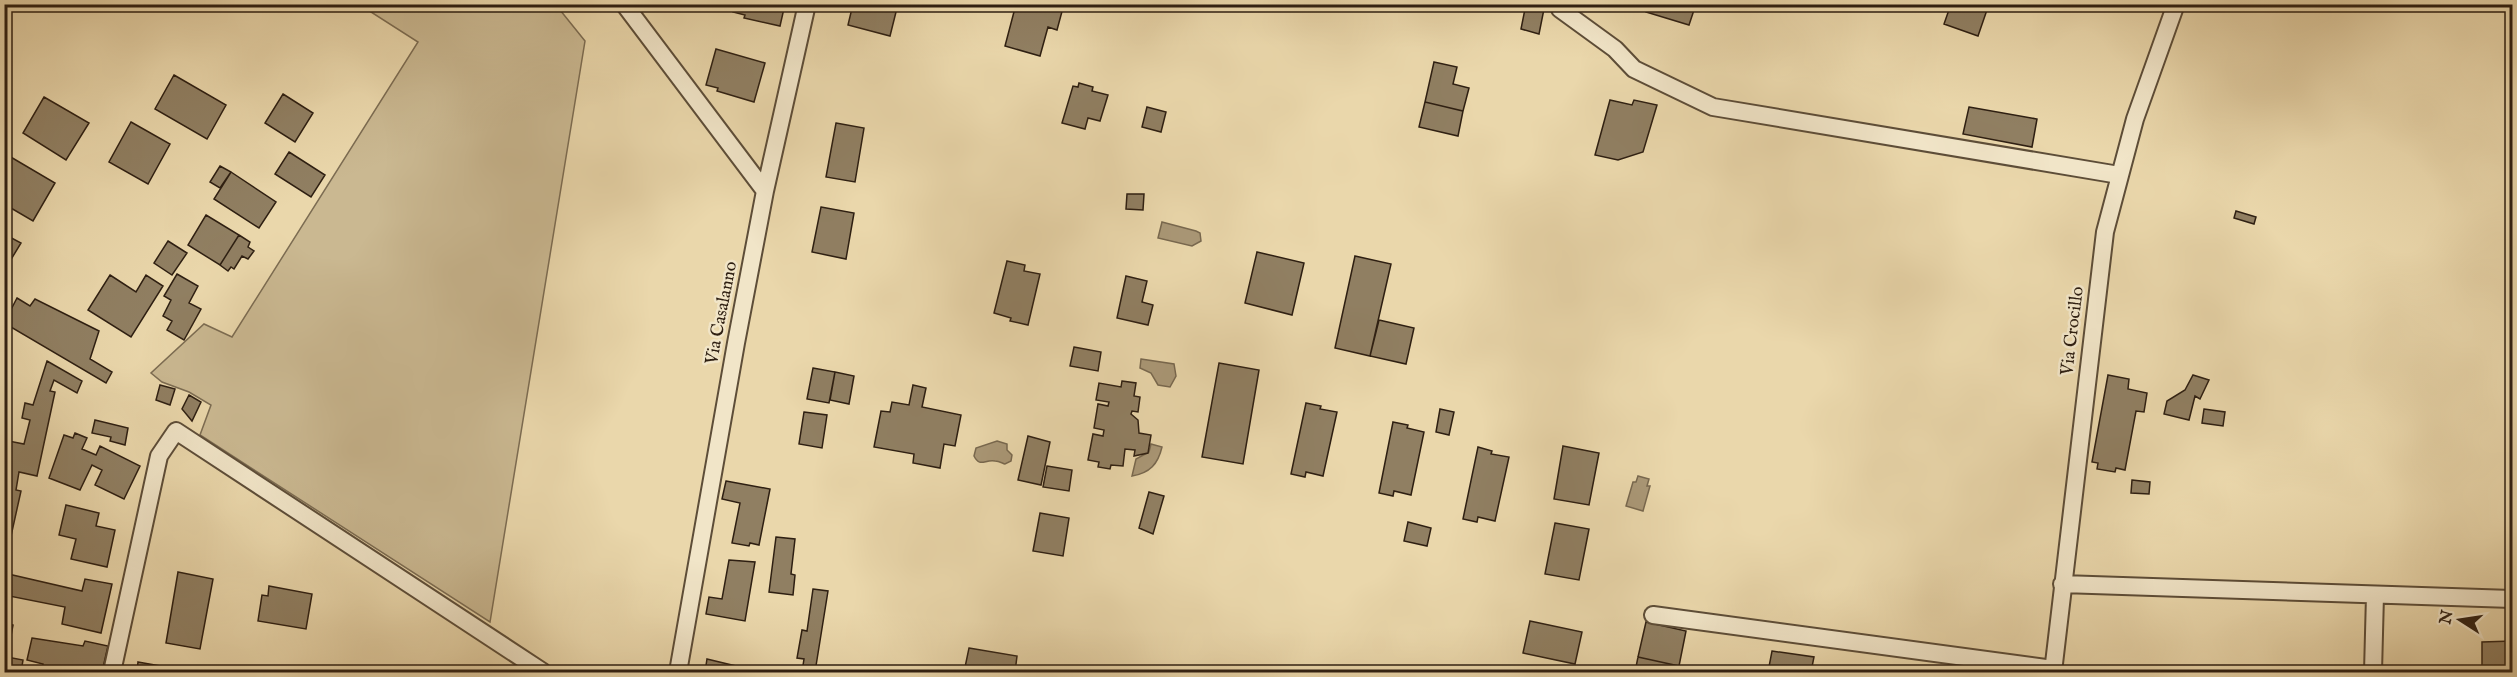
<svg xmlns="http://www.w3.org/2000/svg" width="2517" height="677" viewBox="0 0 2517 677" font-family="'IM FELL English',serif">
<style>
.green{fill:#cab891;stroke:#7c6c52;stroke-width:1.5}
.water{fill:#aa9877;stroke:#78684f;stroke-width:1.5}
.building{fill:#907f62;stroke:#2e1f12;stroke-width:1.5}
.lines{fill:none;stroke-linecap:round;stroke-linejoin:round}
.street-casing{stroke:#5d4d38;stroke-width:20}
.street{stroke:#f1e5c8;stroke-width:16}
.labels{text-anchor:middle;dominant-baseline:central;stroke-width:5;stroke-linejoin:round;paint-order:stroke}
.street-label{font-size:18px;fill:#2e1f12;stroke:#f1e5c8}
</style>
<rect width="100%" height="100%" fill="#ead7ab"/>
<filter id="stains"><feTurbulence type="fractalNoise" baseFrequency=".00333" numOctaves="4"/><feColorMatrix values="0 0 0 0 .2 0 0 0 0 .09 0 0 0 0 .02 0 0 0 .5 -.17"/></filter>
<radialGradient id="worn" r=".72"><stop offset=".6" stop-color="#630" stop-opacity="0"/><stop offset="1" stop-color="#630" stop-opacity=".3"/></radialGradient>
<path class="green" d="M360,5H556L585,41L490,622L200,435L211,405L189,392L162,382L151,373L204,324L232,337L418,42Z"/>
<path class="water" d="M1162,222L1196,231L1200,233L1201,241L1192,246L1158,238Z
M1141,359L1174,364L1176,376L1170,387L1158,385L1151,373L1140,368Z
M997,441L1007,444V450L1012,455L1011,461L1005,464C1002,463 999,461 995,461C985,459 980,468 974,456L976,448Z
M1151,444L1162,447C1158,464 1150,473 1132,476L1136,459L1149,452Z
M1638,476L1649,479L1647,486H1650L1643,511L1626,506L1633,482H1636Z"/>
<path class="building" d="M735,4H785L780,26L744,18L745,15L733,12Z
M853,4H898L890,36L848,25Z
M1026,4H1064L1057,30L1048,27L1040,56L1005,46L1015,8L1025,11Z
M1526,4H1545L1539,34L1521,29Z
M1648,4H1696L1689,25L1646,12Z
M1951,4H1989L1978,36L1944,24Z
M716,49L765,63L754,102L717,91L718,88L706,85Z
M1434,62L1457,67L1453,84L1469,88L1463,111L1425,102Z
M174,75L226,105L207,139L155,109Z
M1079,83L1093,87L1092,91L1108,95L1100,121L1088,118L1085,129L1062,123L1073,86L1078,87Z
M283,94L313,113L295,142L265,123Z
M44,97L89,123L66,160L23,133Z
M1610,100L1632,105L1634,100L1657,105L1643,152L1618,160L1595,155Z
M1425,102L1463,111L1458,136L1419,127Z
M1147,107L1166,112L1161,132L1142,127Z
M1969,107L2037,119L2032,147L1963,134Z
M131,122L170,144L148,184L109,162Z
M836,123L864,128L855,182L826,177Z
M289,152L325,175L311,197L275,174Z
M9,156L55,183L33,221L4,204V164Z
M220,166L231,172L220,188L210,182Z
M231,172L276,202L259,228L214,199Z
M1127,194H1144L1143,210L1126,209Z
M821,207L854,213L846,259L812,252Z
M2236,211L2256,217L2254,224L2234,218Z
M206,215L239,235L220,265L188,245Z
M4,234L21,243L4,271Z
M239,235L250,242L248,247L254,251L248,259L242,256L234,269L231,267L228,271L220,265Z
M168,241L187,253L172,275L154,263Z
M1257,252L1304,263L1292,315L1245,303Z
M1355,256L1391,264L1370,356L1335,348Z
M1007,261L1025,265L1024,271L1040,274L1028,325L1010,321L1011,318L994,313Z
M177,274L198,286L189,303L201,309L184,340L167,330L172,321L163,316L171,300L164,296Z
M110,275L136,292L146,275L163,286L131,337L88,310Z
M1126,276L1147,281L1142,302L1153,305L1148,325L1117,318Z
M17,298L30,306L35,299L99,331L90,359L112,372L106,383L4,323Z
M1379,320L1414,328L1406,364L1370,356Z
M1074,347L1101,352L1098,371L1070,366Z
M47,361L82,381L77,393L54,380L50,391L55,392L37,476L19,472L16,490L21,491L9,545L4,544V459L9,441L24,444L30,420L22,418L25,403L33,405Z
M1219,363L1259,370L1243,464L1202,457Z
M813,368L835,372L829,403L807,399Z
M835,372L854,376L849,404L830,400Z
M2108,375L2129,379L2128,389L2147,393L2144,412L2136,411L2125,470L2116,468L2115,472L2097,469L2098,463L2092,462Z
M2193,375L2209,380L2200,399L2195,396L2189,420L2164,414L2167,401L2185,390Z
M1122,381L1136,383L1134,396L1140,397L1138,412L1132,411L1131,414L1138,420L1139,433L1151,435L1148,453L1134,456L1135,450L1125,449L1123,466L1111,465L1110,469L1098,467L1099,462L1088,460L1093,434L1103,436L1104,430L1094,428L1098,404L1108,406L1109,402L1096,400L1099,383L1121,387Z
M160,385L175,389L170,405L156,400Z
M913,385L926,388L922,407L961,415L955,446L944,444L940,468L913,463L914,454L874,447L881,411L890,412L892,402L909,405Z
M189,395L201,402L192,421L182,409Z
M1306,403L1321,406L1320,409L1337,412L1323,476L1306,472L1305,477L1291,474Z
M1440,409L1454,412L1449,435L1436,432Z
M2204,409L2225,412L2223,426L2202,423Z
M804,412L827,415L822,448L799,444Z
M95,420L128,428L125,445L110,441L111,437L92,433Z
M1393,422L1408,425L1407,428L1424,432L1411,495L1394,491L1393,496L1379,493Z
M75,433L87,438L82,449L96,455L100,446L140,466L124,499L95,485L102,470L92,465L80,490L49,478L64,435L73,438Z
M1028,436L1050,442L1041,485L1018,480Z
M1563,446L1599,453L1589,505L1554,499Z
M1478,447L1492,451L1491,454L1509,457L1495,521L1478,517L1477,522L1463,519Z
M1047,466L1072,470L1069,491L1043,487Z
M2132,480L2150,482L2149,494L2131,493Z
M726,481L770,489L759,545L750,543L749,546L732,543L740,503L722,499Z
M1149,492L1164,496L1153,534L1139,528Z
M66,505L99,513L96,526L115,530L107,567L71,559L76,539L59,535Z
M1040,513L1069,518L1063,556L1033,551Z
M1408,522L1431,528L1427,546L1404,541Z
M1555,523L1589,529L1579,580L1545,574Z
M776,537L795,539L791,574L795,575L793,595L769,592Z
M729,560L755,562L745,621L706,614L709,597L722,599Z
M178,572L213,579L200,649L166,643Z
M4,573L82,591L85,579L112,584L101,633L62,624L65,607L4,595Z
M269,586L312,594L306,629L258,621L262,595L268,596Z
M813,589L828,591L815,672H802L804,659L797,658L802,630L807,631Z
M1530,621L1582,632L1575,664L1523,653Z
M1646,622L1686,631L1679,666L1638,657Z
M4,623L13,625L7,657L23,660L21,672H4Z
M32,638L83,646L85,641L108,646L102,672H80L70,669L69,672H60L42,669L43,664L27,660Z
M2512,641V672H2482V642Z
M969,648L1017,656L1015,672H964Z
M1772,651L1814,657L1811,672H1768Z
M1638,657L1679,666L1677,672H1635Z
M707,659L740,667L744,672H705Z
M138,662L194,672H137Z"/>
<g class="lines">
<g class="street-casing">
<path id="street" d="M624,4L765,191L736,343L678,672
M1558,4L1560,9L1615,49L1634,69L1713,107L2119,175
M765,191L807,4
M2062,584L2512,599
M1653,615L2053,669
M112,672L159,456L176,431L543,672
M2053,672L2105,232L2135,119L2176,4
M2373,672L2375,595"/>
</g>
<use href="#street" class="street"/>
</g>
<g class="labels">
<g class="street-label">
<text transform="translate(722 313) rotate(-79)">Via Casalanno</text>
<text transform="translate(2073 331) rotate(-83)">Via Crocillo</text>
</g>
</g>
<rect width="2517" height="677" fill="none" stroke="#ead7ab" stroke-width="24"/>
<rect x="6" y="6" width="2505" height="665" fill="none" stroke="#2e1f12" stroke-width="3"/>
<rect x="12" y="12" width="2493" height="653" fill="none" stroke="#2e1f12" stroke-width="1.5"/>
<g transform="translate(2460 620) rotate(282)" stroke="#f1e5c8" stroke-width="4.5" paint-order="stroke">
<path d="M0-4.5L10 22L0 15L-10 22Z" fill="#2e1f12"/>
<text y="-9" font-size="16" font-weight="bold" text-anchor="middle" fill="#2e1f12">N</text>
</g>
<rect width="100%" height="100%" filter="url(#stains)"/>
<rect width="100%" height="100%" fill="url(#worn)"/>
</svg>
